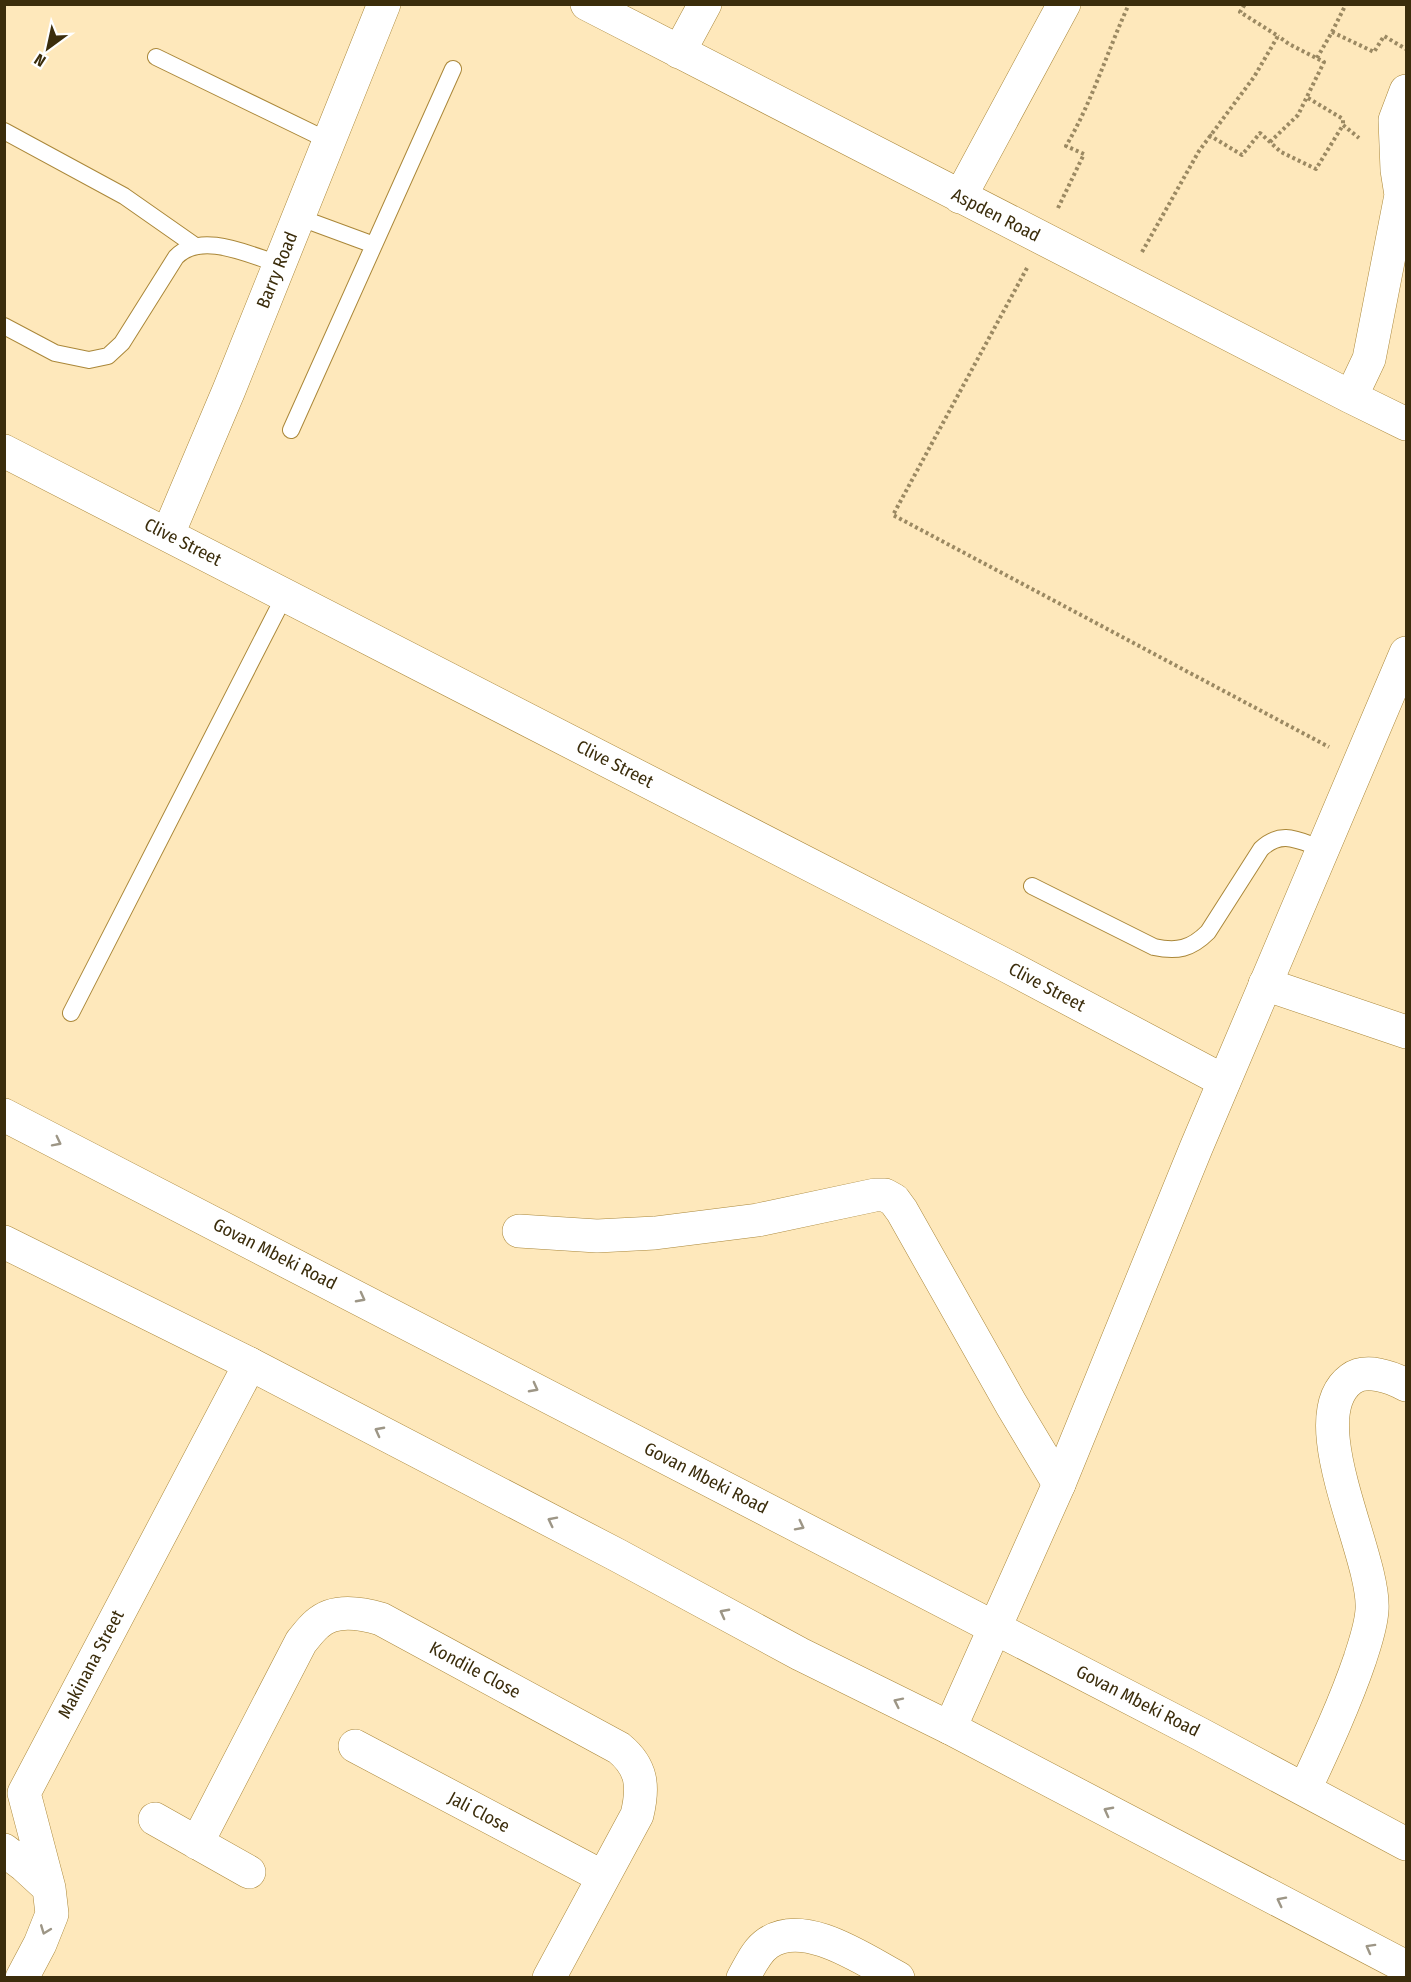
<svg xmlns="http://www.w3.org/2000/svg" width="1411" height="1982" viewBox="0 0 1411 1982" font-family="'Fira Sans Condensed',sans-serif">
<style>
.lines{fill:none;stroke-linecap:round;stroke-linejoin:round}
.service-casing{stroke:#aa8739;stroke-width:18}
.minor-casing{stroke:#aa8739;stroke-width:34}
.tertiary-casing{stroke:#aa8739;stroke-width:34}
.secondary-casing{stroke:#aa8739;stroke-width:34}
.path{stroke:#9b8962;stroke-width:4;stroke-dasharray:3 3;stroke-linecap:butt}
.service{stroke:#fff;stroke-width:16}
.minor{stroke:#fff;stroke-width:33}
.tertiary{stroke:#fff;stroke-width:33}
.secondary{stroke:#fff;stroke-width:33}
.oneway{stroke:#9d9686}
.labels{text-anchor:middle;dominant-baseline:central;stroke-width:5;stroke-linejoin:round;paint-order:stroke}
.street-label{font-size:18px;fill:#3b2d0c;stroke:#fff}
</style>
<rect width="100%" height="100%" fill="#fee8bb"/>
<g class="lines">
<g class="service-casing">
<path id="service" d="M156,57L329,141
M4,131L124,196L194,245
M298,217L374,245
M4,326L55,353L89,360L108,356L122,343L176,257C201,231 249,255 279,264
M291,430L453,69
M1032,886L1154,947C1177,952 1191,949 1208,932L1261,849C1282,829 1299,841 1323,849
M71,1013L285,595"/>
</g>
<g class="minor-casing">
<path id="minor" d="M587,4L1351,397L1406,424
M679,52L705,4
M960,197L1064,4
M1351,397L1369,359L1401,195L1397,170L1395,120L1406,91
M4,451L1007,966L1224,1081
M168,534L229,390L384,4
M1265,984L1406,1032
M519,1231L597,1236L655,1233L758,1220L875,1195H885L894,1200L902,1211L1011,1404L1059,1484
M355,1746L603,1877
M1305,1789C1325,1746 1345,1703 1360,1659C1365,1643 1371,1627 1372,1610C1376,1556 1298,1418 1351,1379C1366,1368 1391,1377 1406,1385
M155,1819L249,1872
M197,1843L301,1642C306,1636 311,1629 317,1624C334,1608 361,1613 381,1619L619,1748C642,1767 644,1786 637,1815L549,1978
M4,1850L25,1866L49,1888
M22,1978L40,1944L52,1914L49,1888L24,1793L250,1364
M743,1978C750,1966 756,1951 768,1943C805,1918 864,1960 898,1978"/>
</g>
<g class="tertiary-casing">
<path id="tertiary" d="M950,1728L1059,1484L1196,1148L1406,653"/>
</g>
<g class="secondary-casing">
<path id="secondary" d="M4,1115L1200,1734L1406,1844
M4,1242L250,1364L617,1555L800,1654L950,1728L1406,1967"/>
</g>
<path class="path" d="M1332,32L1346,4
M1317,58L1332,32L1374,52L1384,36L1406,49
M1308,98L1343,119V125
M1209,135L1242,155L1260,133L1281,152L1316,169L1343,125L1359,138
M1270,142L1298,115L1324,62L1289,44L1278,36
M1058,208L1084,154L1066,146C1092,102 1107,52 1129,4
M1142,252L1199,151L1254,77L1278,36L1240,12L1245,4
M1027,268L893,515L1329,747"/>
<use href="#service" class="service"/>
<use href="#minor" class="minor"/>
<use href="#tertiary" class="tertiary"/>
<use href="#secondary" class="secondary"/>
</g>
<defs><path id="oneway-chevron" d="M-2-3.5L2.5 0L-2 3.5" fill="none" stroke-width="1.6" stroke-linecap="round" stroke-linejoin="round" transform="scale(1.5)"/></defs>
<g class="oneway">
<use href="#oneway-chevron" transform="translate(57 1142) rotate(27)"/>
<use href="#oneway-chevron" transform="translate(361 1298) rotate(28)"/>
<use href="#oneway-chevron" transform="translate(534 1388) rotate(28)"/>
<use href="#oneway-chevron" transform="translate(379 1431) rotate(-152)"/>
<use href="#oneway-chevron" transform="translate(552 1521) rotate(-153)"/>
<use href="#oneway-chevron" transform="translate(800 1526) rotate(27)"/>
<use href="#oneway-chevron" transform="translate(724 1613) rotate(-152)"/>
<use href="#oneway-chevron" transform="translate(898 1702) rotate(-154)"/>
<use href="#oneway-chevron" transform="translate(1108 1811) rotate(-152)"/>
<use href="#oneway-chevron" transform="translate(1281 1901) rotate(-153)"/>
<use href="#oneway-chevron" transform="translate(45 1930) rotate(111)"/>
<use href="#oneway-chevron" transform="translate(1370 1948) rotate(-151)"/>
</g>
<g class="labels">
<g class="street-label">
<text transform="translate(996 215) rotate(27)">Aspden Road</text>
<text transform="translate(277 270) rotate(-68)">Barry Road</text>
<text transform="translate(183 542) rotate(27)">Clive Street</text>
<text transform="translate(615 764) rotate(27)">Clive Street</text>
<text transform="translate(1047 987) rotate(28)">Clive Street</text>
<text transform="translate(275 1254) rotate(27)">Govan Mbeki Road</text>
<text transform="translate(706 1478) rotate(27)">Govan Mbeki Road</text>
<text transform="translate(91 1664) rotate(-62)">Makinana Street</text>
<text transform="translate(475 1670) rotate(28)">Kondile Close</text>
<text transform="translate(1138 1701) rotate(27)">Govan Mbeki Road</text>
<text transform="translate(479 1812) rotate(28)">Jali Close</text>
</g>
</g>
<rect width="1411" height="1982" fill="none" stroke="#3b2d0c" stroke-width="12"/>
<g transform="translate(48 48) rotate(213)" stroke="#ffffff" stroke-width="4.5" paint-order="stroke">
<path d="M0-4.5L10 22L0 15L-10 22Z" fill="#3b2d0c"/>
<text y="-9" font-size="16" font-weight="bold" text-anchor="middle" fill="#3b2d0c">N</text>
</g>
</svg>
